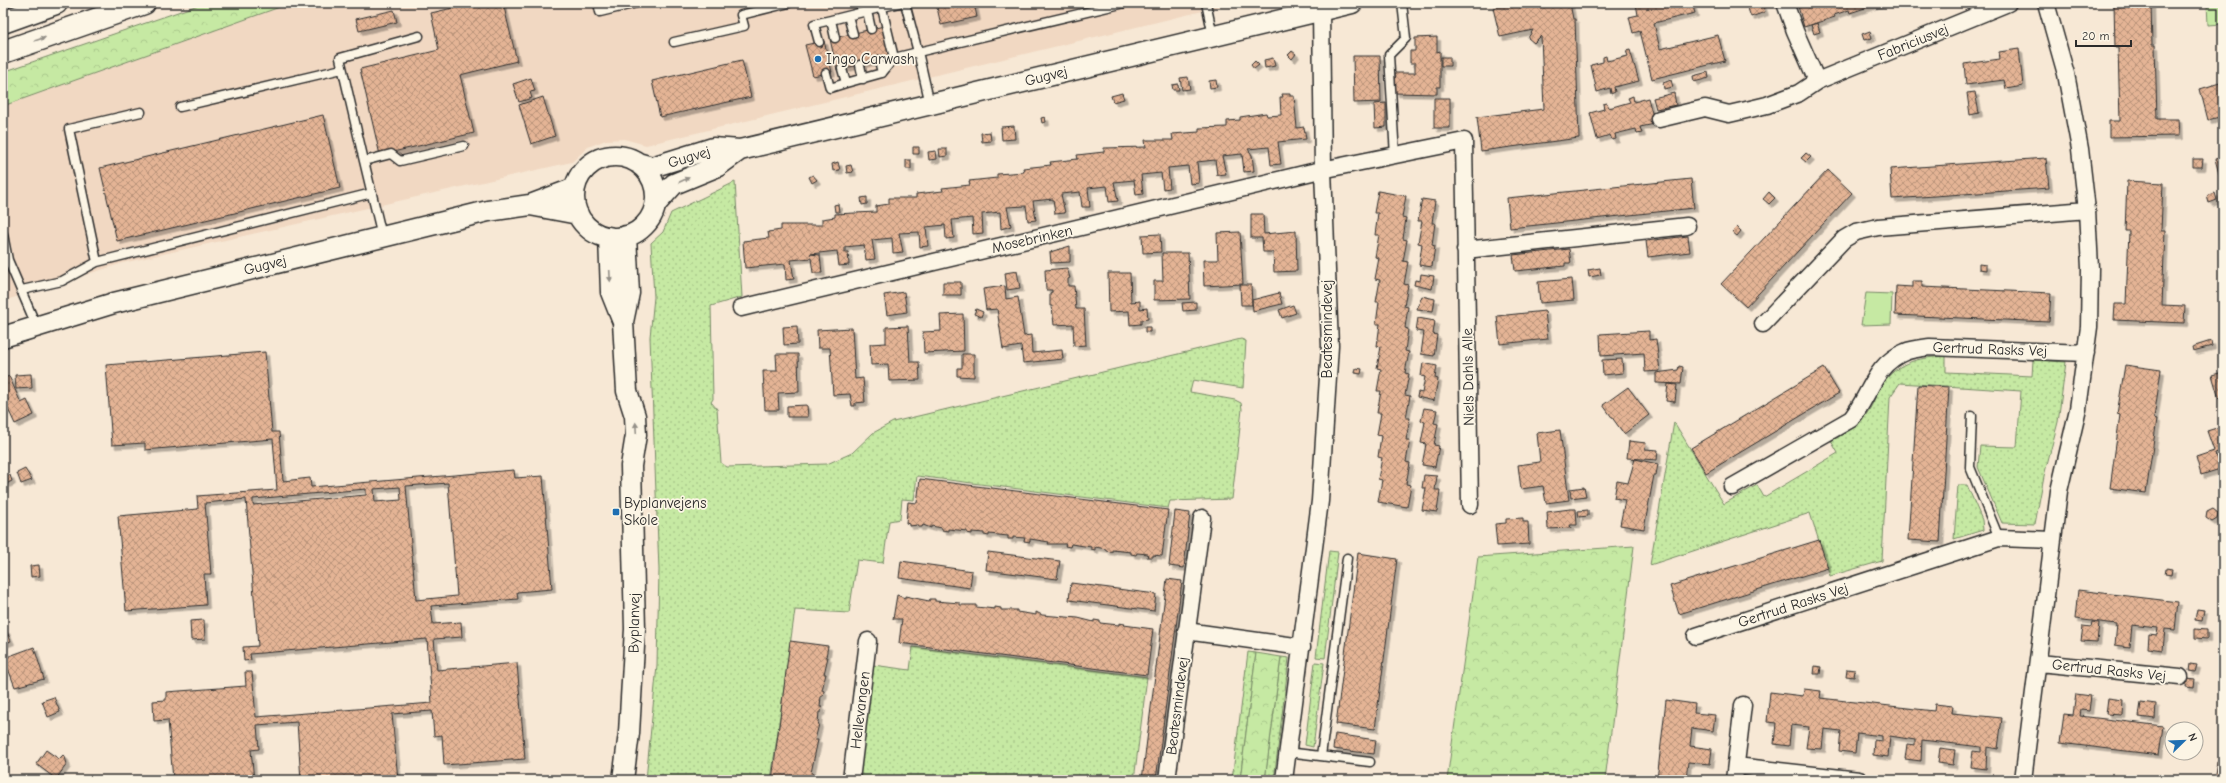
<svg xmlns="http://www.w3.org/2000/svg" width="2226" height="783" viewBox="0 0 2226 783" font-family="'Comic Neue',sans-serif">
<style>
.built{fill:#f1d8c2}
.grass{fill:url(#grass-dots);stroke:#788a67}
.forest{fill:url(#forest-crowns);stroke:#788a67}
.park{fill:#c6e9a3;stroke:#788a67}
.building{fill:url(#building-cross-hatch);stroke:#2b2b2b;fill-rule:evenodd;filter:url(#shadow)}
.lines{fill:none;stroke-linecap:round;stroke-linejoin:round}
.service-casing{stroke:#2b2b2b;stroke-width:11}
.minor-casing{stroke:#2b2b2b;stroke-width:19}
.tertiary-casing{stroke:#2b2b2b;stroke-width:23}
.motorway-casing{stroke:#2b2b2b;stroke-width:25}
.service{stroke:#fcf5e5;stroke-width:8}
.minor{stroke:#fcf5e5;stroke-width:16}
.tertiary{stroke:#fcf5e5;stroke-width:20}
.motorway{stroke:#fcf5e5;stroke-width:22}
.oneway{fill:#949088}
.poi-dot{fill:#1f6fb2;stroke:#fcf5e5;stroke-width:1.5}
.labels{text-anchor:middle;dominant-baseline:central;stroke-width:3.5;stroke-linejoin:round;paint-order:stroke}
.street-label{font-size:15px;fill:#2b2b2b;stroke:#fcf5e5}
.poi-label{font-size:15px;fill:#2b2b2b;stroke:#fcf5e5;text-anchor:start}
</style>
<defs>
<pattern id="grass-dots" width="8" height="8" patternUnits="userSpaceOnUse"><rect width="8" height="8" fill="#c6e9a3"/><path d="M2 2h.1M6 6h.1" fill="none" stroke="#aac88c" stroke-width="1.8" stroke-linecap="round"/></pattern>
<pattern id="forest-crowns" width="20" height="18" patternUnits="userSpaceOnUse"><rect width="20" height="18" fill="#c6e9a3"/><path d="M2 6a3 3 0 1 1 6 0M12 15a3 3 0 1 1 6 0" fill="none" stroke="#aac88c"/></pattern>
<pattern id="building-cross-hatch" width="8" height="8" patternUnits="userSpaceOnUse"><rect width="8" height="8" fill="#e4b495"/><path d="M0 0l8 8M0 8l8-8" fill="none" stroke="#b9937a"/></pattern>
<filter id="shadow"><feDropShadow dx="3.5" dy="3.5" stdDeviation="0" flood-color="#0004"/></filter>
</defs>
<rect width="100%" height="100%" fill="#f7e8d5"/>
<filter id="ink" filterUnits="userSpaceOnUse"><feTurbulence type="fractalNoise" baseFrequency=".025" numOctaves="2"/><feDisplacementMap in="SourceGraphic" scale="8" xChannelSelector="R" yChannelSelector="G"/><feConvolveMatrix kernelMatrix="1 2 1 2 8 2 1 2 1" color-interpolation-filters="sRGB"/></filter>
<g filter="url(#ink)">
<path class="built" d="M291,3H1236L646,145L624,139L606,140L588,147L572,162L123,263L3,301V106Z"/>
<path class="grass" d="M735,182L742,297L711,306L713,399L711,402L717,409L721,463L727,467L827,464L852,453L873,433L893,422L1241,339L1246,341L1243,388L1193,380L1190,392L1235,400L1241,403L1242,409L1232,499L1170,501L1168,508L917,476L914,500L902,499L900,519L889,521L883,563L857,560L849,613L795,610L771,780H646L657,665L659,570L650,337L654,297L651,243L663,232L671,213Z
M1946,356V372L2032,376L2033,360L2066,362L2058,422L2044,476L2035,524L2002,523L1978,467L1980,446L2017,447L2021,391L1900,383L1890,397L1882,561L1830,576L1810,513L1650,565L1674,422L1724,504L1757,485L1764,497L1838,453L1831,441C1845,433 1861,425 1869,410C1873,404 1875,397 1878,391C1894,362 1916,358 1946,356Z
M1958,485H1967L1982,520L1983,530L1954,539Z
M1329,551L1338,552L1325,658L1316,657Z
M913,647L1147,677L1134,780H859L873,665L910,670Z
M1248,652L1256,653L1240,780H1232Z
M1281,657L1289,658L1274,780H1265Z
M1315,662L1324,663L1313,747L1305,745Z"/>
<path class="forest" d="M204,3H291L3,106V72Z
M1634,546L1605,780H1447L1478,557Z
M1256,653L1281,657L1265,780H1240Z"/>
<path class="park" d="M2207,3H2223V24L2208,25Z
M1866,293L1892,294L1891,324L1861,325Z"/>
<path class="building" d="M474,3H503L517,61L460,75L474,133L380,155L360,69L439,50L431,13Z
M936,3H974L977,17L941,25Z
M1514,3H1570L1573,19H1575L1579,138L1481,151L1477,117L1544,109L1541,36L1534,43L1528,38L1533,30L1500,37L1493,8Z
M1640,3H1692L1695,13L1654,23L1660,49L1718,35L1725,61L1652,79L1640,31L1633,33L1629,17L1638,15L1636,4Z
M1746,3H1762L1765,12L1751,17Z
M1797,3H1880L1850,13L1849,10L1834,15L1835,17L1804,27Z
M2114,3H2151L2152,45H2155L2157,119H2178L2179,136L2109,137V121H2120L2118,48H2115Z
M394,10L397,22L359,31L356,19Z
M1817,23L1820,32L1814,34L1811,25Z
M888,25L896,56L837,70L830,39Z
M1870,31L1872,38L1864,40L1862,34Z
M1437,37V52L1440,51V87H1437V94L1395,93V73H1415V63H1410V51H1415V38Z
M824,41L832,72L813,76L805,45Z
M2019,49L2023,86L2006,89L2004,80L1966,85L1964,64L2000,59L1999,52Z
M1630,50L1639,81L1614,87L1615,92L1611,94L1610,88L1597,92L1591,65L1603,62V57L1606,56L1607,61L1628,56L1626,51Z
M1292,51L1296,54L1292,59L1288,55Z
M1353,56H1380L1381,102L1354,103Z
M1441,57H1450V66H1441Z
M1273,58L1275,66L1265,68L1264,60Z
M742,60L751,97L660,117L652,81Z
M1255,61L1259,65L1254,69L1251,65Z
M1708,72L1709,78L1694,82L1693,76Z
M1188,77L1190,89L1182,90L1180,78Z
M531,78L535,91L530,92L532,98L519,102L513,84Z
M1216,80L1217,87L1210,88L1209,81Z
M1671,80L1673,87L1664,89L1663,83Z
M2223,82V116L2208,120L2200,89Z
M1178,84L1179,90H1173L1172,85Z
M1975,92L1979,113L1970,115L1967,93Z
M1122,93L1124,99L1113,102L1111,96Z
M1674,93L1676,105L1656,109L1653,98Z
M1282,94H1290V96H1294L1297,128L1304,127L1306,139L1278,142L1281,164L1271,165L1269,147L1248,149L1252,155L1254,171L1244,172L1242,154L1222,156L1226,174L1217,175L1215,160L1197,162L1199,183L1190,184L1188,166L1168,168L1170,188L1163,189L1161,173L1141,175L1143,194L1136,195L1134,180L1114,182L1118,201L1109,202L1107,186L1088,188L1090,207H1082L1080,192L1061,194L1065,213L1055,214L1053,199L1033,201L1036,220L1028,221L1026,206L1007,207L1011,226L1001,229L1000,212L982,214L983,233L973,234L972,218L952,220L954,238L946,239L945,225L926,227L928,246L920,247L919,232L899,233L903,252L893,253L892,238L872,240L875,259L866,260L864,245L845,247V252H848L849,265L839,266L837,251L810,254L820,255L822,273H813L811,258L791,260L794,279L786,280L785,264L745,268L743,241L769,238L768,232L781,230V225H822V219L835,217V214L876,212V206L889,204V198H916V194L943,191L942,188L970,185L969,181L997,178V174L1024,172L1023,168L1051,165L1050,162L1078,159L1077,155L1104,152V148L1146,147L1145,140H1173L1172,134L1199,132V128L1227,127V121L1240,120V117L1266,113L1267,116L1281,115L1280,97H1283Z
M1633,96L1634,102L1648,98L1655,124L1640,127L1642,133L1637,134L1636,129L1615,134L1616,139L1612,140L1610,135L1597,139L1590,113L1604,109L1603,104L1607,103L1609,108L1630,102L1628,98Z
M543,97L555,136L531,144L519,105Z
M1434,98H1450V128H1434Z
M1386,103V127L1375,128L1374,104Z
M323,115L340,188L117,241L100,168Z
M1045,117L1046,122L1042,123L1041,118Z
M1014,126L1015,139L1002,140L1001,127Z
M990,132L991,141L982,142L981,133Z
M913,147H919V154H913Z
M939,149H947V156L940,157Z
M936,151L937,159L929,160L928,152Z
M1806,153L1811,157L1806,162L1801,158Z
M2223,157V184L2222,185L2215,159Z
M2046,158L2049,188L1892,199L1890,169Z
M2193,159H2203L2202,167H2193Z
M906,160H911V169H906Z
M838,162L840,170L833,171L832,164Z
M851,165L853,172L847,173L846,166Z
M1828,170L1852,193L1746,307L1721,284Z
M813,175L817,180L812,183L809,177Z
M1691,179L1694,208L1510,228L1507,198Z
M2127,181L2163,183L2161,231H2165L2162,305L2185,306L2184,323L2114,320L2115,304H2126L2129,231H2125Z
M1378,191L1406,196L1402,217L1406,218L1403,239L1407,240L1403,261L1408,262L1404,284L1408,285L1404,306L1408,307L1405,328L1408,329L1405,351L1409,352L1405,373L1409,374L1405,395L1410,396L1406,418H1410L1406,440H1410L1406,462L1410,463L1406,484L1411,485L1407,507L1378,502L1382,480L1378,479L1382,458L1378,457L1381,436L1377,435L1381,413H1377L1381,391H1377L1381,369L1377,368L1381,347L1377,346L1380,324H1376L1379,302H1376L1380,280L1375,279L1379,258L1375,257L1379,235H1375L1378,213H1374Z
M1769,192L1775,198L1769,204L1763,199Z
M2215,193L2217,200L2209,203L2207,196Z
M867,197V204L862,205L861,198Z
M1422,199L1435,201L1432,223H1435L1432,245L1435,246L1432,267L1419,265L1422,244L1418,243L1422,221H1418Z
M838,204L839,212H835L834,205Z
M1251,214H1263L1264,234L1296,231L1297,271L1274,272L1273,252H1263L1262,238H1251Z
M1737,227L1741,231L1737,236L1732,232Z
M1240,232L1243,284L1204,286L1203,260H1218L1217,233Z
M1160,234L1161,252L1143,253L1142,235Z
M1688,236L1690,252L1648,257L1646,241Z
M1070,246V262L1051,263L1050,252Z
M1569,249L1571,263H1565V266L1515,271L1513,255Z
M1162,253H1188L1190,299L1154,300V281H1163Z
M1979,264L1986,265V270L1979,269Z
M1067,268L1070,278L1068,279V286H1074L1076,309H1084L1086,345L1074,346L1073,324L1054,325L1052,306H1050V293L1052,292V290H1046L1045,270Z
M1600,268L1601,275L1589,277L1588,270Z
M1017,271L1020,288L1007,290L1005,273Z
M1108,273H1130L1131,302L1140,301V309L1147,308L1148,319L1141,320V324L1130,325L1129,311L1109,312Z
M1421,274L1434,276L1432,289L1414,285L1415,280L1420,281Z
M1572,279L1574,300L1540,303L1538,282Z
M1912,281H1922V287L2051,293L2049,322L1895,315L1896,286L1912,287Z
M943,282H961V295H943Z
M1240,285H1251L1252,305H1241Z
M1005,286L1006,299L1018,297L1024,336L1031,335L1032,353L1062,350L1063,359L1023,363L1021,346L1003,349L997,309L986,310L983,289Z
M904,292L907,312L887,315L884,295Z
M1279,293L1282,304L1253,311L1252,300Z
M1422,296L1435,299L1433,311L1417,309Z
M1196,302V310L1183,311L1182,303Z
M1293,305L1296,313L1282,318L1279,310Z
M976,309L983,312L981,317L974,314Z
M1545,311L1548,339L1500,344L1497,316Z
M963,314L964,351L924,353L923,332L941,331L940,315Z
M1418,318L1435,321L1433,334L1437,335L1434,356L1421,354L1424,332L1416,331Z
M797,326L798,344L784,345L783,327Z
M908,326L910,362H919L920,380L889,381L888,364L871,365L870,344L886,343V327Z
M1145,327H1150V332H1145Z
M852,328L855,379L863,378L865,402L855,403V406H852L850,394L833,395L830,348H818L817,330Z
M1649,331V340L1656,339L1660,371L1645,372L1644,353L1601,356L1600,334Z
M2211,341L2212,346L2193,351L2192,347Z
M265,352L272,432H279L283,481L310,478L311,487L514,470L515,478L543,476L552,589L517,592L518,599L431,606L433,624L461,622L462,637L434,639L437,670L517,663L525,759L444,765L442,735L434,736L432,711L392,714L398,780H301L297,722L257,725L259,749L251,750L254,780H173L168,720L154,721L153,701L166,700V692L246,686L245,672H252L256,717L432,703L427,639L250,654L251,660L244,661L243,647L258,646L246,499L205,503L211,574H204L206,605L126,611L118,516L198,509L197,496L277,490L273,439L145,450V443L112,445L106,365ZM448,483L457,596L416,600L406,486ZM400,487L401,500L375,502L374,489ZM366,489V495L253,505V499Z
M776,354H798L799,392L778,393L779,410H765L763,371H777Z
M962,354H974V377L957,376V368H962Z
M1622,359L1623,373L1603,375L1602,360Z
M1423,363L1437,366L1435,378L1438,379L1434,401L1417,397L1418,392L1422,393L1425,377L1421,376Z
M2125,365L2161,370L2154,418L2157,419L2146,493L2110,488L2120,415L2117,414Z
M1679,366L1683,367L1681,384L1656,383V373L1678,370Z
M1356,368L1362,369L1361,374L1355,373Z
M1824,368L1839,393L1706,473L1691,448Z
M2223,372V398L2219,399L2212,375Z
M31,374L32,388L16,389L15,375Z
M9,376L21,403L27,400L34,415L15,424L8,409L3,411V379Z
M1668,384L1677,385L1675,402L1666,401Z
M1918,385L1949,387L1940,542L1908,540Z
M1628,387L1649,415L1624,434L1603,405Z
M807,405L808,417H787V406Z
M1424,408L1437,410L1434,423L1438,424L1434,445L1439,446L1435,467L1422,465L1426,444L1421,443L1425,422L1421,421Z
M2223,426V451L2215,454L2220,469L2201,475L2196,457L2214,451L2207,431Z
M1560,430L1569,500L1546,503L1543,486L1521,489L1518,465L1540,462L1537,433Z
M1629,441L1646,443L1645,449L1658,450L1657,460L1627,458Z
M1635,459L1658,464L1656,475H1654L1644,529L1620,525L1625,500L1614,498L1617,481L1628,483Z
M25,469L32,480L21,484L17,473Z
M10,475L12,481L6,484L3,478Z
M1424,475L1437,476L1435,490H1440L1437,512L1422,510L1426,488H1422Z
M920,479L1168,510L1162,556L1153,555V557H1147L1148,554L1137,553L1136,555L1131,554V552L1112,550V552L1106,551V549L1095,547V550L1091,549V547L1071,544L1070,547L1065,546L1066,544H1048L1049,542L1030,539V542L1024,541L1025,538L1013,537V539H1008V536L989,534V536L984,535V533L972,532V534L967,533V531L948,529V531L942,530V528L931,526V528L923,525L922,527H918V525L909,526V524L906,523L908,502L917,503Z
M1584,487L1586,496L1571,498L1570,489Z
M1570,509H1576L1577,525H1570L1571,528L1548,529L1547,512Z
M2213,509L2218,513L2217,519L2212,522L2206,518L2207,512Z
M1588,510V516L1579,517L1578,511Z
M1175,511L1190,513L1184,568L1169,566Z
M1523,518V522H1528L1529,544L1497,546L1495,524L1506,523V519Z
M1819,540L1828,568L1679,614L1670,586Z
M988,552L1060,561L1057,579L986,570Z
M1358,553L1397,559L1375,729L1336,724Z
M901,561L972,571L970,588L899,578Z
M39,565L40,576L31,577L30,566Z
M2166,568L2172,569L2171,575L2165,574Z
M1167,579L1182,581L1156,780H1142Z
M1071,583L1156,594L1154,611L1069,600Z
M2078,590L2178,602L2175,630L2165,629L2163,650L2148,648L2149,634L2157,635L2158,628L2132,625L2130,647L2115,645L2117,624L2075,619Z
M897,595L905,598V596L929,601L930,599H935V601L960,603V605H976V607L995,609V607L1001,608V610H1017V612L1036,615V612L1042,615L1078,618L1094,622V620L1100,621V623L1119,625V623L1125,624L1124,625L1153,629L1147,675L899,643L902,619H893Z
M2197,609L2204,610L2202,621L2195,620Z
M204,620L205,639L191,640L190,621Z
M2092,622L2099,623L2097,642L2081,641L2083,626L2091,627Z
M2195,629L2207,630V639L2195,638Z
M6,630L11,641L3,644V632Z
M790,641L828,646L826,657H828L824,674H826L822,690L824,691L823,696H821L820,707H822L821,712H819L818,723L819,724L815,740H818L811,773H813V778L811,780H772Z
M34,647L44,679L15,687L4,658Z
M2190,664L2197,665L2195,672L2189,671Z
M1815,666L1821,667L1820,674H1814Z
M1847,669L1855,670L1854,677L1846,676Z
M2187,678L2195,679L2194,688L2186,687Z
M1804,689L1821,691L1820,698L1934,711L1935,704L1953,706L1952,713L2002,718L1998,749L1987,747L1986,769L1971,767L1973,751L1981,752V747L1922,740L1921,761L1905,759L1907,744L1915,745V740L1890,736L1888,757L1873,755L1874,740L1882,741V736L1857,733L1855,753L1839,751L1841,731L1824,729L1822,749L1806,748L1809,727L1791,725L1789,746L1774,744L1776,723L1767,722L1770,692L1803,696Z
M2076,694L2091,696L2089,711L2081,710L2080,716L2163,726L2159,755L2060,743L2064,714L2073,715Z
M54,697L60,712L48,717L42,701Z
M2108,698L2123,700L2122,715L2106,714Z
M1666,700L1695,704L1694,713L1715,715L1713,731L1692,728L1690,746L1712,749L1710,764L1688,762L1686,779L1694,780H1657Z
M2141,702L2156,704L2155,719L2139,717Z
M1335,734L1376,740L1374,754L1333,749Z
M1940,748L1955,750L1953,765L1938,763Z
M46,750L59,759L63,755L65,757L67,764L56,779L36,764Z
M2217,761H2223V780H2214Z"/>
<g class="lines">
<g class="service-casing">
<path id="service" d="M598,3L600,12L637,3
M1206,3L1213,36
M882,8L894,58
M867,11L871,29
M848,16L853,34
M835,38L831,20L899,3
M674,42L744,26L741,15L789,3
M819,42L814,24L831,20
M879,60L882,73
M860,65L863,79
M842,69L846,83L882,73L894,58L918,52L905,3
M826,73L830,88L846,83
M930,104L918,52L1125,3
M180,107L342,69
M1395,156L1389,55L1406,38L1402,3
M364,161L340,58L419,36
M3,234L8,260L36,325
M382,236L364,161L391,154L400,161L464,146
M97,262L372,193
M22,290L62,281L97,262L69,129L141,112
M1972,416L1970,467L1999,538
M1287,752L1370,762
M1321,756L1347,558"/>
</g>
<g class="minor-casing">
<path id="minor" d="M1785,3L1795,31L1817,81
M1659,119L1705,108L1729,114L1742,111L1767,105L1799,93L1817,81L2008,3
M1465,250L1687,226
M741,308L1312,172L1464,141L1470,505
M1763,324L1844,239L1856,232L1878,227L2087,210
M1732,487L1851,419C1870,396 1874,364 1905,352C1912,349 1922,348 1930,347L2086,353
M1186,631L1302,647
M1696,636L1999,538L2052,540
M2039,663L2180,677
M1736,766L1859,780
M851,780L868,641
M1167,780L1202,518
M1284,780L1320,501L1330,346L1323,170L1321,10
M1734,780L1743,705
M2023,780L2059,491L2078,409L2089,327L2090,268L2087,210L2080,149L2066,74L2046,3"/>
</g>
<g class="tertiary-casing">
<path id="tertiary" d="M574 197a41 41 0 1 1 82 0a41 41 0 1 1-82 0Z
M638,163L652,167L713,148L740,150L1352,3
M530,205L578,214
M655,205L674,184L718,166L740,150
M609,237L611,292L623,322L627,391L635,416L636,435L631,466L635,629L629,733L623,780
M623,322L629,293L626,236
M3,337L114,303L488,211L530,205L575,188"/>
</g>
<g class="motorway-casing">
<path id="motorway" d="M3,22L56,3
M3,52L144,3"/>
</g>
<use href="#service" class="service"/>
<use href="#minor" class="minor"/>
<use href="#tertiary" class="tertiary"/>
<use href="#motorway" class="motorway"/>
</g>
<defs><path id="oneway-solid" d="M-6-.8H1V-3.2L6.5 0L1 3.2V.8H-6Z"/></defs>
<g class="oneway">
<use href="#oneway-solid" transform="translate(40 39) rotate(-19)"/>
<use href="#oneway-solid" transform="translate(684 180) rotate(-24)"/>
<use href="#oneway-solid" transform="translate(610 276) rotate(87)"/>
<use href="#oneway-solid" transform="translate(636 428) rotate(-93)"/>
</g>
</g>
<g class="poi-dot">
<circle cx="818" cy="59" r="4"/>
<rect x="612" y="508" width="8" height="8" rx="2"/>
</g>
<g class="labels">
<g class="street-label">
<text transform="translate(1913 42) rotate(-22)">Fabriciusvej</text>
<text transform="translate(1046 76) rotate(-14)">Gugvej</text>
<text transform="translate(689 157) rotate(-17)">Gugvej</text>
<text transform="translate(1032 239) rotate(-13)">Mosebrinken</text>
<text transform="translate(265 265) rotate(-14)">Gugvej</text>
<text transform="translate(1327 329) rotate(-90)">Beatesmindevej</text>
<text transform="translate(1990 349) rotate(2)">Gertrud Rasks Vej</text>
<text transform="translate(1468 377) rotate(-91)">Niels Dahls Alle</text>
<text transform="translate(1793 605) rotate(-18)">Gertrud Rasks Vej</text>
<text transform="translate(634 623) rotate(-89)">Byplanvej</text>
<text transform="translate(2109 670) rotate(6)">Gertrud Rasks Vej</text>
<text transform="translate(1177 706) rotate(-83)">Beatesmindevej</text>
<text transform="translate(860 710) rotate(-83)">Hellevangen</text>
</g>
<g class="poi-label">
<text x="826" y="59">Ingo Carwash</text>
<text x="624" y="503">Byplanvejens<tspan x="624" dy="17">Skole</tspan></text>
</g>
</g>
<rect width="2226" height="783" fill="none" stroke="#fcf5e5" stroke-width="16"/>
<rect x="8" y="8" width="2210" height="767" fill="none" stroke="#2b2b2b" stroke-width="1.5" filter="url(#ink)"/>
<g transform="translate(2184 741) rotate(67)"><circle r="19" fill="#fcf5e5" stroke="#a8a49b"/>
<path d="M0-3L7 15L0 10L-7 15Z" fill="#1f6fb2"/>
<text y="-6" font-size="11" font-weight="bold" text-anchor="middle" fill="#2b2b2b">N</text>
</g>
<path d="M2076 40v6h55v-6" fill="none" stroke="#2b2b2b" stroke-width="2"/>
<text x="2082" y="40" font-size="12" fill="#2b2b2b" stroke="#fcf5e5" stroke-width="3" paint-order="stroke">20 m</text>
</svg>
